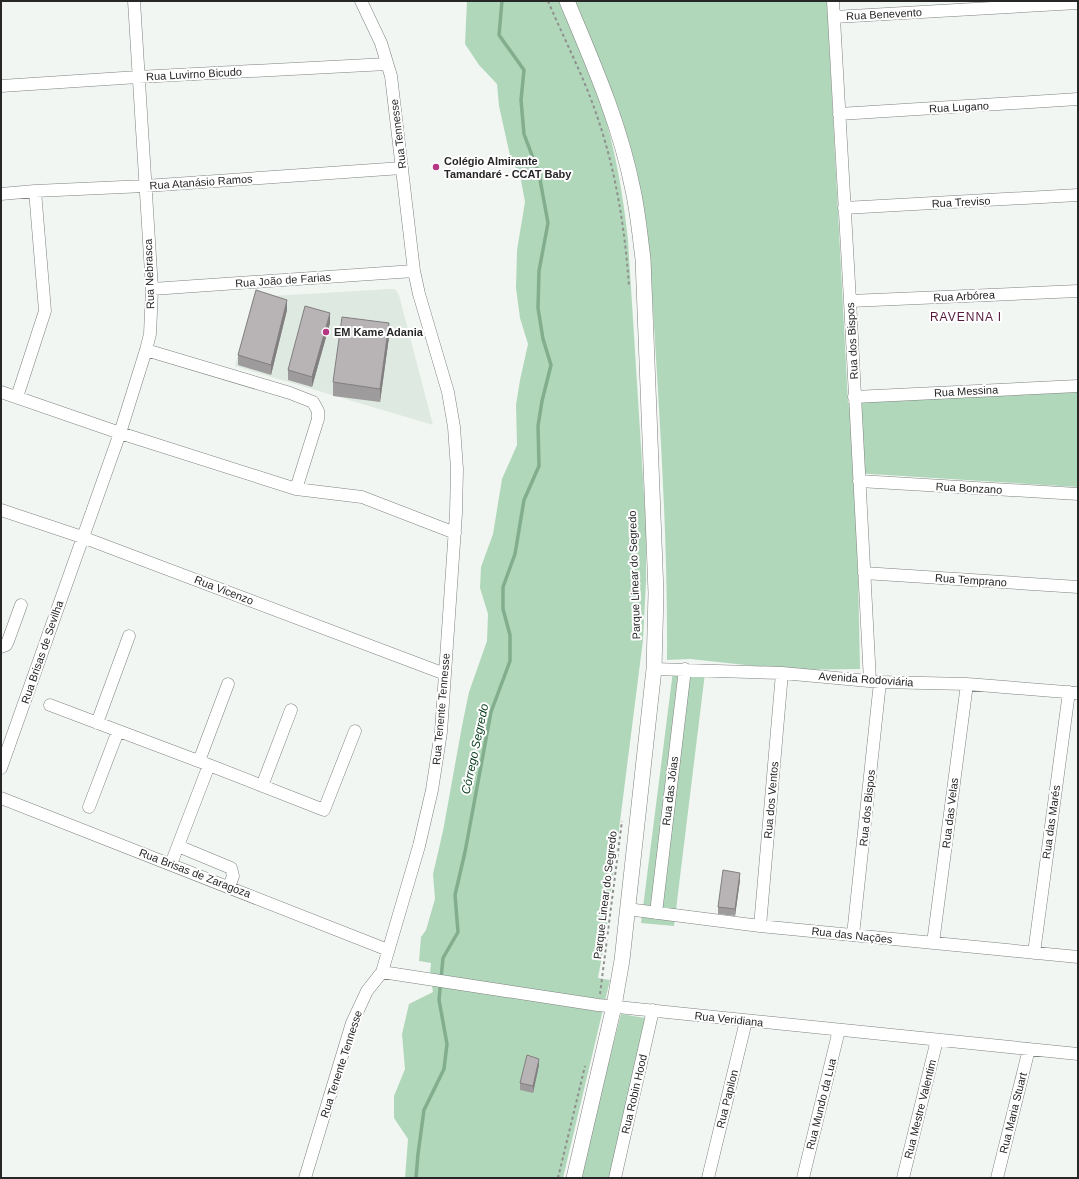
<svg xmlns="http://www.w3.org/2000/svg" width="1079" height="1179" viewBox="0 0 1079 1179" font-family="Arial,sans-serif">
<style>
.built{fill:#dee9e1}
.green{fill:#b1d7ba}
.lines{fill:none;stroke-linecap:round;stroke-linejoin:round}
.stream{stroke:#82ae8d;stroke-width:3.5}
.minor-casing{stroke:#7e827f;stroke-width:13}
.major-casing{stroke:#7e827f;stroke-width:16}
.path{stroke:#8e908e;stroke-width:2;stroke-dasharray:3 3;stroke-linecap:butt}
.minor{stroke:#fff;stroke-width:12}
.major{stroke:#fff;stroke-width:15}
.wall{fill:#9e9b9d}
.shaded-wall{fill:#817e7f}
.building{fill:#b8b4b6;stroke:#817e7f}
.poi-dot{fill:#b53683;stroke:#fff;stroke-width:1.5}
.labels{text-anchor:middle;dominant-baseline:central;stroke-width:4;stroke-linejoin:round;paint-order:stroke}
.street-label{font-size:11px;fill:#262726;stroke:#fff}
.poi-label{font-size:11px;font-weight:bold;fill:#262726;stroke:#fff;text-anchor:start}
.neighbourhood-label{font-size:12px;letter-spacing:1px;fill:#56193d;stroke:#fff}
.water-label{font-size:12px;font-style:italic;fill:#053b1b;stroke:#fff}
</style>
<rect width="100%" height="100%" fill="#f2f6f2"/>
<path class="built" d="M389,289H395L399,295L433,425L235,366L253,297Z"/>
<path class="green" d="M467,1H559C574,34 590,68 601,103C615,148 623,193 628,240L646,526V582L643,640L605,940L598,978L610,980L563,1178H405L408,1139L394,1118V1096L405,1069L402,1034L409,1004L433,992L430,973L431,963L419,961L421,937L426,930L435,899L433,874L443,831L462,726L469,692L487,641L488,614L480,588L481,567L493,534L502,479L517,445L516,405L520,380L528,344L520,318L516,288L517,250L525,202L520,175L511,160L499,106L497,84L479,65L465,44Z
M573,1H827L848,403L1078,391V487L854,473L858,571L860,669L792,670L690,659L667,660C668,527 658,394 650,260C646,214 638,167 623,123C610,81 590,41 573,1Z
M673,671L705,673L674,926L641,923Z
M621,1014L645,1018L610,1178H579Z"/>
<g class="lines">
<path class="stream" d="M416,1178L418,1154L424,1110L444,1069L447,1044L439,1000L443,958L458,932L455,895L465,852L491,712L510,661V635L503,609V587L515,554L524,500L539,466L538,426L542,401L551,365L543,339L538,308L539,271L548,223L539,174L524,134L521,100L524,70L499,35L502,1"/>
<g class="minor-casing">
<path id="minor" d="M833,1L850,301L870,681
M834,17L1078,3
M1,86L138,77L387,64
M839,114L1078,99
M1,194L35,191L145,186L402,168
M844,208L1078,195
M152,289L414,271
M850,301L1078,291
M146,350L290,393L313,402L318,411V419L296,489
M1,392L120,433L296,489L362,497L455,533
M17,397L45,311L35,191
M854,397L1078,386
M859,481L1078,494
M1,510L82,537L445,674
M864,573L1078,587
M1,647L6,645L8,641L21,605
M654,669L782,673L880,682L967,684L1078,693
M50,705L209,765
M97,723L129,636
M199,761L228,684
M1,768L120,433L146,350L150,334L152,289L134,1
M262,786L291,710
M1,798L388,950
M89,807L118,731
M178,846L231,868L233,876L229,887
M171,864L209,765L324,810L355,731
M627,909L760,926L1078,957
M656,913L685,669
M760,926L782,673
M853,935L880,682
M933,943L967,684
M1034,953L1069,692
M382,972L598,1005L1078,1054
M305,1178L352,1023L367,991L382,972L419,846L432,790L441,732L456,513L457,469L454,427L448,392L419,294L414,271L391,76L381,43L361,1
M615,1178L653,1010
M708,1178L746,1021
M803,1178L839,1030
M903,1178L937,1040
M997,1178L1029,1049"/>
</g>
<g class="major-casing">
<path id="major" d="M567,1C593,63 620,124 633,190C638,213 640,236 643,259L656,593L654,669L622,960L614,1006L574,1178"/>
</g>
<path class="path" d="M548,1C564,39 584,77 597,116C616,171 625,229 629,287
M600,994L622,821
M558,1178L585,1066"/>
<use href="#minor" class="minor"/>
<use href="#major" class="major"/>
</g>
<path class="wall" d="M287,310L271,375L238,365V355Z
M330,323L312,387L288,380V370Z
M389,337L380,402L333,396V382Z
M740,880L735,916L718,914V907Z
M539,1065L533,1093L520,1090V1083Z"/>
<path class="shaded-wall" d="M287,300V310L271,375V365Z
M330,313V323L312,387V377Z
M389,323V337L380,402V389Z
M740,873V880L735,916V909Z
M539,1059V1065L533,1093V1086Z"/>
<path class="building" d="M256,290L287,300L271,365L238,355Z
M305,306L330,313L312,377L288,370Z
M342,317L389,323L380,389L333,382Z
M723,870L740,873L735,909L718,907Z
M527,1055L539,1059L533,1086L520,1083Z"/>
<g class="poi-dot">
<circle cx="436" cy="167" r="4"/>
<circle cx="326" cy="332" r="4"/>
</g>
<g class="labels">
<g class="street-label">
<text transform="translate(884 14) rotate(-3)">Rua Benevento</text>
<text transform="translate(194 74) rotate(-3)">Rua Luvirno Bicudo</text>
<text transform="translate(959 107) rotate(-3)">Rua Lugano</text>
<text transform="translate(398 134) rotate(-97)">Rua Tennesse</text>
<text transform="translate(201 182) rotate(-4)">Rua Atanásio Ramos</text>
<text transform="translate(961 202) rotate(-3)">Rua Treviso</text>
<text transform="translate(149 274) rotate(-92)">Rua Nebrasca</text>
<text transform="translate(283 280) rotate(-4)">Rua João de Farias</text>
<text transform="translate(964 296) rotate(-3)">Rua Arbórea</text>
<text transform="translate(852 341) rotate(-93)">Rua dos Bispos</text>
<text transform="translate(966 391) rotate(-3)">Rua Messina</text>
<text transform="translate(969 488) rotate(3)">Rua Bonzano</text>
<text transform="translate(634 575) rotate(-92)">Parque Linear do Segredo</text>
<text transform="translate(971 580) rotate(4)">Rua Temprano</text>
<text transform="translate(224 590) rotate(21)">Rua Vicenzo</text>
<text transform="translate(42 652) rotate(-71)">Rua Brisas de Sevilha</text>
<text transform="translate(866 679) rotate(4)">Avenida Rodoviária</text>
<text transform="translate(441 709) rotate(-85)">Rua Tenente Tennesse</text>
<text transform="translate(670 791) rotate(-83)">Rua das Jóias</text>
<text transform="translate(771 800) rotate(-85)">Rua dos Ventos</text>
<text transform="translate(867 808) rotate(-84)">Rua dos Bispos</text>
<text transform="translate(950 813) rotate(-83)">Rua das Velas</text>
<text transform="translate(1051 822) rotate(-82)">Rua das Marés</text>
<text transform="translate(195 873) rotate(21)">Rua Brisas de Zaragoza</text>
<text transform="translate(605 895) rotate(-83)">Parque Linear do Segredo</text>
<text transform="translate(852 935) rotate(6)">Rua das Nações</text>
<text transform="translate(729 1019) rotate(6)">Rua Veridiana</text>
<text transform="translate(341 1064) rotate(-72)">Rua Tenente Tennesse</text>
<text transform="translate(634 1094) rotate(-77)">Rua Robin Hood</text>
<text transform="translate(727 1099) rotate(-76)">Rua Papilon</text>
<text transform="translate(821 1104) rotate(-76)">Rua Mundo da Lua</text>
<text transform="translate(920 1109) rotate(-76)">Rua Mestre Valentim</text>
<text transform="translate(1013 1113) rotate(-76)">Rua Maria Stuart</text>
</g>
<g class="poi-label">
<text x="444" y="161">Colégio Almirante<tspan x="444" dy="13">Tamandaré - CCAT Baby</tspan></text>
<text x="334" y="332">EM Kame Adania</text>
</g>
<g class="neighbourhood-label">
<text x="966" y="317">RAVENNA I</text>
</g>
<g class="water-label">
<text transform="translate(475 749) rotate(-78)">Córrego Segredo</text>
</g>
</g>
<rect width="1079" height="1179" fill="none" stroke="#262726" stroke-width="4"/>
</svg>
